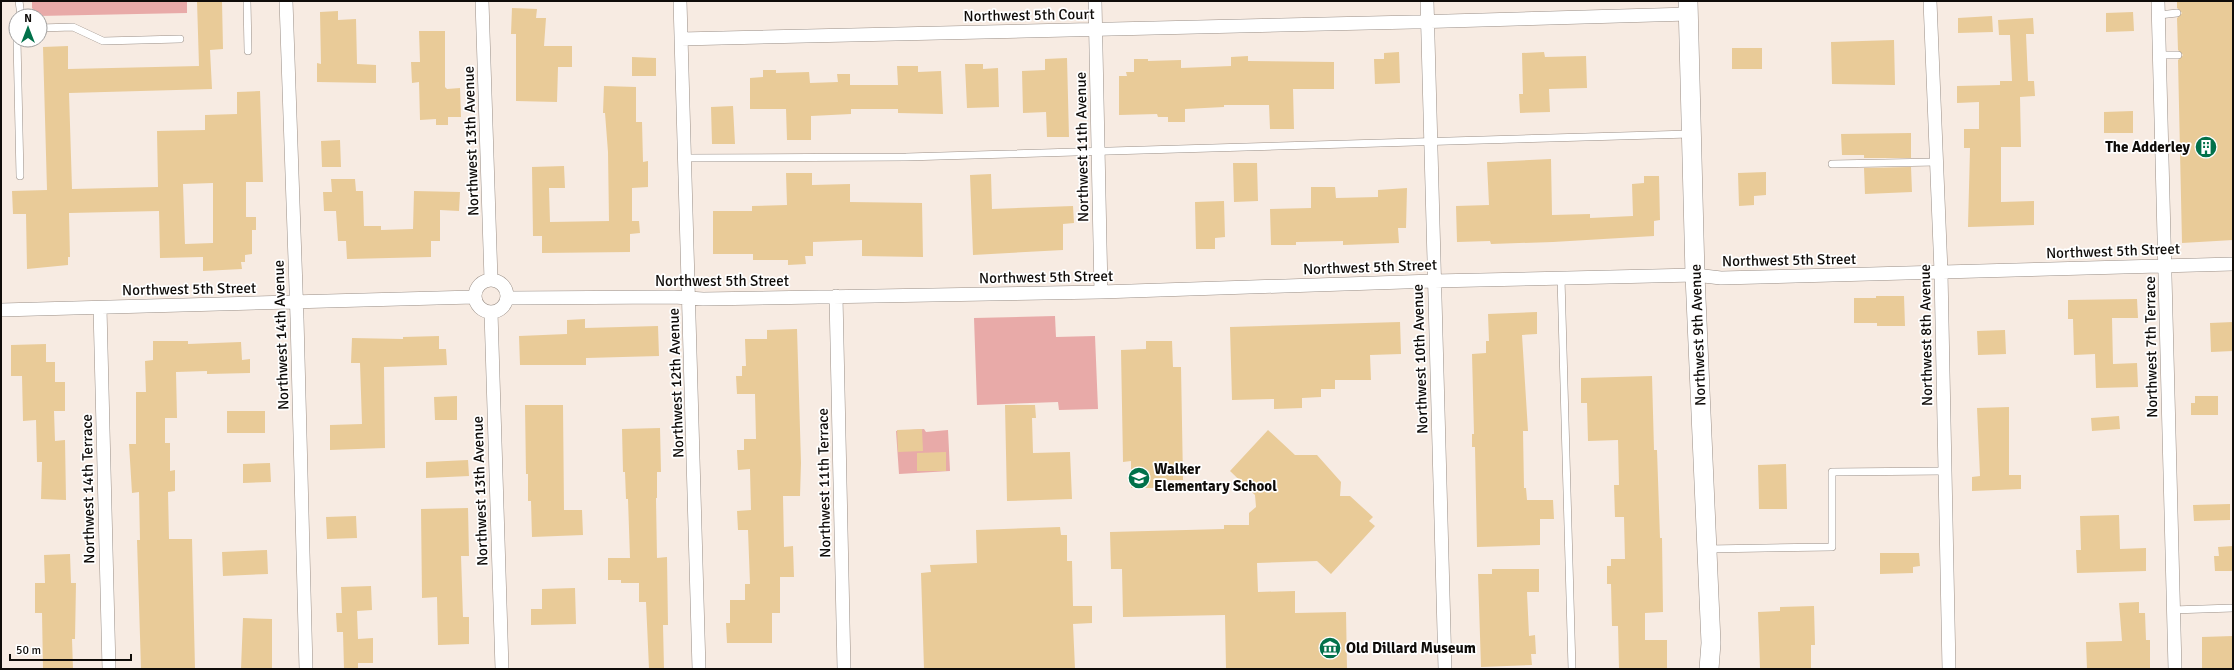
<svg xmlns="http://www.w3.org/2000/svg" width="2234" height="670" viewBox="0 0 2234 670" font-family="Signika,sans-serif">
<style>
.green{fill:#e8aaa8}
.building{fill:#e9cb98;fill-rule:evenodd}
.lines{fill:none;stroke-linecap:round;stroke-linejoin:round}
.lane-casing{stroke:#9a8f87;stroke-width:8}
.street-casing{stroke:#9a8f87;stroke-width:14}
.secondary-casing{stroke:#9a8f87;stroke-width:20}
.lane{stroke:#fff;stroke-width:7}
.street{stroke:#fff;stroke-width:13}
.secondary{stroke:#fff;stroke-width:19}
.labels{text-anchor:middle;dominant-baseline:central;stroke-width:3.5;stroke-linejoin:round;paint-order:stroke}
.street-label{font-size:15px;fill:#0f0c09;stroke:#fff}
.poi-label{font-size:15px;font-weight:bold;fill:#0f0c09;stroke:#fff;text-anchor:start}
</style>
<rect width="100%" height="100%" fill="#f7ebe2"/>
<path class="green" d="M32,1H187V13L38,16L32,8Z
M1055,316L1056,337L1095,336L1098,409L1059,410L1058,402L977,405L974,318Z
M924,429L926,432L948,430L950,471L899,474L896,431Z"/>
<path class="building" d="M197,1H222L223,49L210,50L212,89L69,93L72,189L158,187L157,131L205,130V115L237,114V92L260,91L263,182H246V217H256V230H252V254L245,255V262H241L242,269L203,271V257L160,258L159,211L69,213L70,257H68V265L27,269L26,214H13L12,191L47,190L43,47L68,46V69L199,66ZM213,183V243L185,244L183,184Z
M2177,1H2233V240L2182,243L2178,60L2183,55L2178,50L2177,18L2182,13L2177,8Z
M512,8L537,9L536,18H546L544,46H572V67H558L557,102L516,101V34H511Z
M338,11V20L356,19L357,64L376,65V83L317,82V63L321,64L320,12Z
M2133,12L2134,31L2106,32V13Z
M1992,16L1993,32L1958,33V18Z
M2033,18L2034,34H2026L2028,81H2034L2035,96L2020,97L2021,147H2001V202L2034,201V225L1968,227L1970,148H1964V129H1979V102L1957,103V86L2000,85V81H2012L2010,35H1999L1998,20Z
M419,31H445V87L447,89L460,88L461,117H448V125H436V119L420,120L419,82L412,83L411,62H420Z
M1894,40L1895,85L1832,84L1831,42Z
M1732,48H1762V69H1732Z
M1399,52L1400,83L1375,84L1374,59H1384V53Z
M1544,52L1545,57L1586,56L1587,88L1549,89L1550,112L1520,113L1519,94H1523L1522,53Z
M1248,56V61L1334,62V89H1293L1294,129H1270L1269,105H1224V107L1185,109V122H1168V117H1158L1157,114L1119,115V76H1127L1126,72H1134V59H1148V61L1181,60V68L1231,66V57Z
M632,57L656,58V76H632Z
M1067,58L1069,137H1047L1046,112L1023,113L1022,71L1045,70V59Z
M965,64H983V69L998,68L999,107L967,108Z
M897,66H918V72L941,71L943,114L898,113V109H851V114L811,116V140H787L786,109H750V78L763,77V70H776V73L809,72L810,83L838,82L837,74H850V85H898Z
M604,86L636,87V122H642L643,162L648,161V187L632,188V221H639L640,233L630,234V252L542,253V236H533L532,167L564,166L565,188H549L550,222L609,221L608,152L605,113H603Z
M733,106L735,144H712L711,107Z
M2133,111V133H2104V112Z
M1911,133V158H1864V155H1842L1841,134Z
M340,140L341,167H322L321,141Z
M1551,159L1552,215L1590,214V218L1633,216L1632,184L1644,183V176H1659L1660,220L1654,221V236L1553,242L1491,244L1490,241L1457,242L1456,206L1489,205L1487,162Z
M1233,163H1257L1258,201L1234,202Z
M1911,167L1912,192L1865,194L1864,168Z
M1766,172V195L1754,196V205L1739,206L1738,173Z
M786,173H812V185L850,184V202L922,203L923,257L862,256V240L813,242V256H805L806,264L788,265V260H753V254H713V211H752V206L787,205Z
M991,174L992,209L1073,206L1074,223L1063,224V250L973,255L970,175Z
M331,179H355L356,191H363L364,226H381V230L413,229L414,191L460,192L459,211L440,210V241H431V257L347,259L346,241H338L336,211H324L323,192H332Z
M1311,187H1335L1336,198L1378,197V190L1407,188L1406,228H1398L1399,243L1343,245V241L1296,242V245H1271L1270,209L1311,208Z
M1224,201L1225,237L1215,238V249H1196L1195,202Z
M1876,296H1904L1905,326H1877V323H1854V298H1876Z
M2137,299L2138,318H2112L2113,364L2137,363L2138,387L2096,388L2095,354L2074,355L2073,319H2068V300Z
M1537,312V334L1522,335L1528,431H1523L1524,488H1526L1527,500H1553L1554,519H1540V545L1477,547L1475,447H1472V434H1474L1472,354L1486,353V341H1489L1488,314Z
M585,319V328L658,326L659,356L586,358V365H520L519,336L567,334V320Z
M1400,322L1401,354L1370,355L1371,380H1335V389H1321V397L1302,398V408L1274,409V399L1232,400L1230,327Z
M2233,322V351L2211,352L2210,323Z
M797,329L801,463L800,496H783L784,547L793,546L794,577H780V613H772V643H727L726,623H730V600H745V584H750L748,530H738L737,511L751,510L750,469L738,470L737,450H744V439H756L755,394H737L736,376H742V366H746L745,339H767V330Z
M2005,330L2006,354L1978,355L1977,331Z
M439,336V349H446L447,365L384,367L385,448L330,450V425L362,424L360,363H351L352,338L403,339V337Z
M153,341H188V344L241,342L242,360L250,359V373L207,374V371L176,372L177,418H165V443H170V471L175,470V491L168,492L169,539H192L195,669H141L137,540H140L139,492L132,493L129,444H136V392H146L145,361L153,360Z
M1146,341H1172L1173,367H1181L1183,480H1159V488H1131V461L1123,462L1121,350L1146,349Z
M46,344V362H55V382H65V411H54L55,441L65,440L66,500L41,499L42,462H37L36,420L23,421L22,376H11V345Z
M1652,376L1654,450H1657L1660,538H1662L1663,612L1645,613V640H1667V669H1619L1618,626H1612L1611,584H1607V566H1611V559H1625L1624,517H1615L1614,485H1619L1618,440L1588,441L1587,403H1581V378Z
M457,396V420H435L434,397Z
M2195,396H2218V415H2191V403H2195Z
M525,405H563L564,510H582L583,535L532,537L531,501H528V474H526Z
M1005,405H1035L1036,418H1032L1033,453L1070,452L1072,499L1007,501Z
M2009,407V475H2021V489L1972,491V477L1980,476L1977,408Z
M227,411H265V433H227Z
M2119,416L2120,429L2092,431L2091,418Z
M660,428L661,472H657V498H656L657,558L667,557L668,625H663L664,669H649L646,602H639V583H621V580H608V558H630L628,499H626L625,472H623L622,429Z
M922,429L923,451L898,452L897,430Z
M1268,430L1295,455H1317L1341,482L1340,496H1350L1373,517L1369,521L1375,526L1331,574L1317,561L1257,563L1258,592L1295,591V613L1346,612L1347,669H1226L1225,615L1123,617L1122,569H1111L1110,532L1224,529V525H1249V513L1256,507L1255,495L1230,471Z
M946,452V471H917V453Z
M468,460L469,476L426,478V462Z
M270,463L271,482L243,483V464Z
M1786,464L1787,509H1759L1758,465Z
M2230,504V520L2194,521L2193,505Z
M468,508L469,556H461L463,617H469V644L438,645L437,597L422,598L421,509Z
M2119,515L2120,549L2146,548V571L2077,573L2076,550H2081L2080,516Z
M356,516L357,538L327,539L326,517Z
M1060,527L1061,535H1067V561H1072L1073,606H1092V623L1073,624L1075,669H924L921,573L931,572L930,565L977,563L976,530Z
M2233,546V571H2215L2214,556H2219L2218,547Z
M267,550L268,574L223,576L222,552Z
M1880,553H1919L1920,566L1913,567V573L1880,574Z
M70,554L71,583H76L75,639H72L73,669H43L42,613H35V583H45L44,555Z
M1492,569H1539V592H1527L1529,636L1535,635L1536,654H1531L1532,665L1481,667L1478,574H1492Z
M371,586L372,610L357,611L358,639L373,638V663H358V669H344L343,632H337L336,613H342L341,587Z
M575,588L576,624L531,625V609H542V589Z
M2139,602V613H2145L2146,640H2150V669H2087L2086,642L2122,641L2119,603Z
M1814,606L1815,645H1811V669H1760L1758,612L1780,611V607Z
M243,618L272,619V669H241Z
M2233,636V669H2202V637Z"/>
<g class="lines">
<g class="lane-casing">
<path id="lane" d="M19,1L21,16
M247,1L248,51
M2159,15L2177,13
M40,28L73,27L103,41L180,39
M17,40L20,176
M2160,55H2178
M685,158L906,157L1690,134
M1832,164L1937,162
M1561,278L1572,669
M1708,549L1832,547V472L1945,471
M2172,610L2233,608"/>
</g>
<g class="street-casing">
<path id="street" d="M286,1L297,318L306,669
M482,1L491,280
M680,1L699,669
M1095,1L1101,292
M1427,1L1445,669
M1930,1L1941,272L1949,669
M2158,1L2175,669
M681,39L1413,22L1689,14
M475 296a16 16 0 1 1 32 0a16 16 0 1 1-32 0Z
M836,296L844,669
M507,298L674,297L703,299L1101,292L1434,281L1695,275L1721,278L2233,264
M100,308L109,669
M1,310L474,297
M491,312L502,669"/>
</g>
<g class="secondary-casing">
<path id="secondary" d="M1688,1L1695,275L1711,643L1709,669"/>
</g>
<use href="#lane" class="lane"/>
<use href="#street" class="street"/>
<use href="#secondary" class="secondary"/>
</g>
<defs>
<g id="building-disc" transform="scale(1.15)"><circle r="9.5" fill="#01714a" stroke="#fff"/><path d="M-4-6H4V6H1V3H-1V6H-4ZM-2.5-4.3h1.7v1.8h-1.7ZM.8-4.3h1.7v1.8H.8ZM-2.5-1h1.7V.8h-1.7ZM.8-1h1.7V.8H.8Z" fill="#fff"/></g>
<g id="school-disc" transform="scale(1.15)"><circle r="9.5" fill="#01714a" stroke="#fff"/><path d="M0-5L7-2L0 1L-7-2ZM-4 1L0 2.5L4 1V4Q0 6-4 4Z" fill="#fff"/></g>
<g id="museum-disc" transform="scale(1.15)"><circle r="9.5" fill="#01714a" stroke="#fff"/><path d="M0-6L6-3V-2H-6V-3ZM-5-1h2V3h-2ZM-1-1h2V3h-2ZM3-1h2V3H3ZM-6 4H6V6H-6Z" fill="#fff"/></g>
</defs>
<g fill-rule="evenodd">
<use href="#building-disc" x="2206" y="147"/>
<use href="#school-disc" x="1139" y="478"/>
<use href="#museum-disc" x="1330" y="648"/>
</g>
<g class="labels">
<g class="street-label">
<text transform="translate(1029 15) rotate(-1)">Northwest 5th Court</text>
<text transform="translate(471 141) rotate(-92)">Northwest 13th Avenue</text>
<text transform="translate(1082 147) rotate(-91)">Northwest 11th Avenue</text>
<text transform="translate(2113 251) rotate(-2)">Northwest 5th Street</text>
<text transform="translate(1789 260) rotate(-1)">Northwest 5th Street</text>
<text transform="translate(1370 267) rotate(-2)">Northwest 5th Street</text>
<text transform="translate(1046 277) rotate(-1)">Northwest 5th Street</text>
<text x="722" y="281">Northwest 5th Street</text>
<text transform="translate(189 289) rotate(-1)">Northwest 5th Street</text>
<text transform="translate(281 335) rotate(-92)">Northwest 14th Avenue</text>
<text transform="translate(1698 335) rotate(-92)">Northwest 9th Avenue</text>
<text transform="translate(1926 335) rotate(-91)">Northwest 8th Avenue</text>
<text transform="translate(2151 347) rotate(-91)">Northwest 7th Terrace</text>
<text transform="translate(1420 359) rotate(-92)">Northwest 10th Avenue</text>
<text transform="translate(676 383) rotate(-92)">Northwest 12th Avenue</text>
<text transform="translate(824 483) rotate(-91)">Northwest 11th Terrace</text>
<text transform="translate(88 489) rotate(-91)">Northwest 14th Terrace</text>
<text transform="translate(480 491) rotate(-92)">Northwest 13th Avenue</text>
</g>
<g class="poi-label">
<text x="2190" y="147" text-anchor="end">The Adderley</text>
<text x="1154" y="469">Walker<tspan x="1154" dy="17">Elementary School</tspan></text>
<text x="1346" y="648">Old Dillard Museum</text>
</g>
</g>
<rect width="2234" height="670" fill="none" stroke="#0f0c09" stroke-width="4"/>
<g transform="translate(28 28)"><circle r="19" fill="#ffffff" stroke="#9f9e9d"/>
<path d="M0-3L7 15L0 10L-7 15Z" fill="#01714a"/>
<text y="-6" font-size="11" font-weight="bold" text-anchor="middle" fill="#0f0c09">N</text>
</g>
<path d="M10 654v6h121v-6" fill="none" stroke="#0f0c09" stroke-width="2"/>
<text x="16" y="654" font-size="12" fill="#0f0c09" stroke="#ffffff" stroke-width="3" paint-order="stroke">50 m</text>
</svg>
